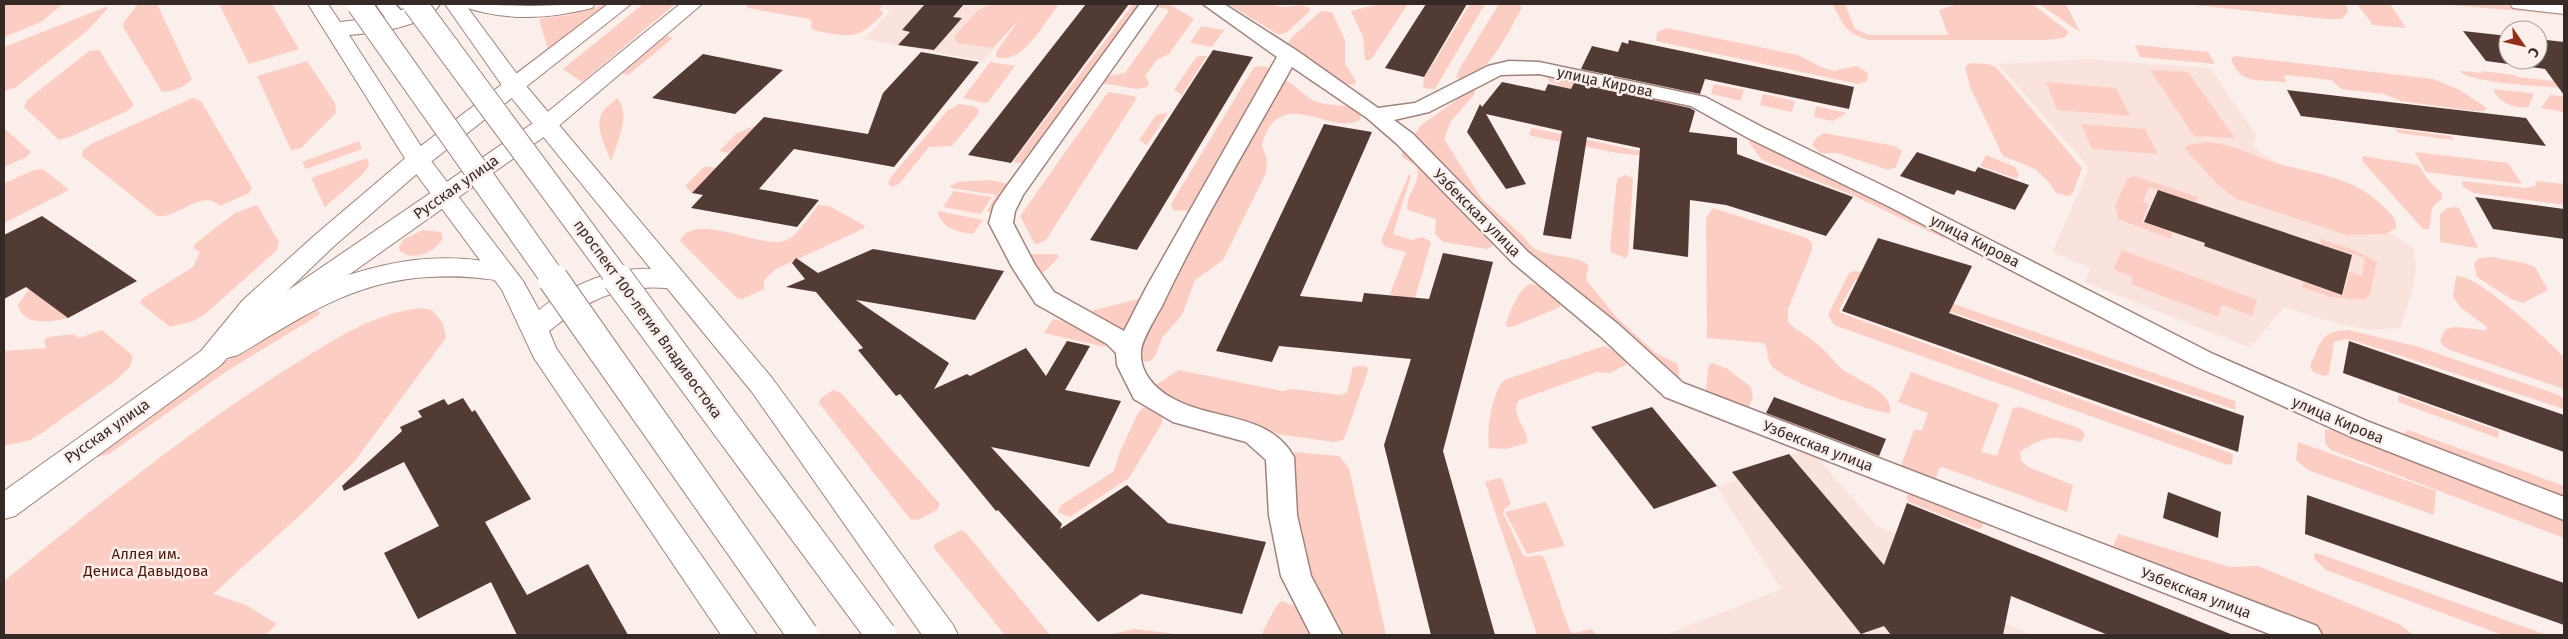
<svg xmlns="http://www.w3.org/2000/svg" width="2568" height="639" viewBox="0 0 2568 639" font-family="'Fira Sans',sans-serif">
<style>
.built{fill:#fbe3dd}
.green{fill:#fccec3}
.building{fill:#533b35}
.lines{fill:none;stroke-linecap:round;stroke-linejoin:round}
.street-casing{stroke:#a0847d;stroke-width:3}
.secondary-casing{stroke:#a0847d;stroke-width:2}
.primary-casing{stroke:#a0847d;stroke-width:2}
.highway-casing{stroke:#a0847d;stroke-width:2}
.street{fill:#fff;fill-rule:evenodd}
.secondary{fill:#fff;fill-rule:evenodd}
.primary{fill:#fff;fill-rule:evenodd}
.highway{fill:#fff;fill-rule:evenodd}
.highway-bridge-far1-casing{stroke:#a0847d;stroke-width:26;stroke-linecap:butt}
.highway-bridge-casing{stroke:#a0847d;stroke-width:32;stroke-linecap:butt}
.highway-bridge-far1{stroke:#fff;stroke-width:24}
.highway-bridge{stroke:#fff;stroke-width:30}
.labels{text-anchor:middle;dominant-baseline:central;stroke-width:5;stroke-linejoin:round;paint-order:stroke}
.street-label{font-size:15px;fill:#362a27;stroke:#fbefec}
.park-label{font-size:15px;fill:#4f160a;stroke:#fbefec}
</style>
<rect width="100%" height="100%" fill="#fbefec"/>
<path class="built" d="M887,4H1031L983,61L864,39L891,10L882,8Z
M2087,59L2210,68L2257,136L2253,147L2414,248L2416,266L2413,288L2401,328L2371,330L2339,324L2284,307L2250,348L2084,282L2091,268L2052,253L2089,168L1998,64Z
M1810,449L1877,526L1896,534L1926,591L2033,635H1665L1781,589L1717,487L1737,480L1732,472Z"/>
<path class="green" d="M4,4H63L41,22L4,37Z
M138,4H157L192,79C185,87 172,92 162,92L123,27L124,22Z
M219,4H272L299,49L249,64Z
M608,4L548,50L539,19L568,15Z
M643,4H675L582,82L563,69Z
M745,4H885L879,9L884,13C856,41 853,37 816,31L811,28L812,21L809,19L748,8Z
M992,4H1057V7C1043,24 1022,66 996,57V52L1019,20L993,48L958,43L954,37L978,10Z
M1133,4H1145L1025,164L1013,162Z
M1154,4H1169L1194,19L1169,54L1157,60L1145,76L1149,83L1147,87L1137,89L1102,83L1106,76L1125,73L1168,12L1167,9L1155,7Z
M1228,4H1274L1281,7L1301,5L1310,8L1309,12L1287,32L1279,35Z
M1380,4H1408L1373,57L1370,60H1365L1363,37L1351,11Z
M1470,4H1485L1435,89L1423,88L1424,78Z
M1499,4H1519L1522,8C1510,28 1485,85 1456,78L1461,66Z
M1832,4H1845L1855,29L1869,35H1948L1939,10L1957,4H2032L2069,32L2064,38L2045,40H1869C1844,33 1844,24 1832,4Z
M2039,4H2066L2080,32Z
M2185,4H2344L2347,6L2348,12L2342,19H2327Z
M2357,4H2390L2406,28L2373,25Z
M2439,4H2494L2564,11V15Z
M106,7L108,8L88,30L15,88L4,91V47Z
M1321,11L1332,12L1345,40V64L1356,81L1355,85L1341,83L1288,44L1290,39Z
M1201,26L1224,30L1212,47L1190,43Z
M1667,28L1798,55L1821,67L1834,71L1856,66L1868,73L1867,81L1858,84L1656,41L1657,32Z
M666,35L673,38L633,71L628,75L620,73Z
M2135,45L2208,52L2215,64L2140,57Z
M99,50L134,105L127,111L70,137L59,140L24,107L27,100L89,51Z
M1199,56H1207L1182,95L1174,90L1196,57Z
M2236,56L2433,79L2460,90L2487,108L2484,111H2473L2401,101L2384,94L2341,89L2331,80L2286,75L2284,77L2287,82H2282C2258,79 2239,85 2231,58Z
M307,61L335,103L336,113L301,148L291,150L257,76Z
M990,62L1015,66L988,102L984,103L963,98Z
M1970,63L1988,64L1996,67L2078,163L2082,168L2073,193L2068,196L2056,193L2049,182L2035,169L2003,156L1970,87L1965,67Z
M1263,66L1275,70L1198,206L1190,211L1173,210L1171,204L1254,67Z
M2150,70L2188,72L2235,138L2194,136Z
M2459,71L2483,73L2482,71L2514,75L2517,77L2564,82V88C2541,86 2475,84 2459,71Z
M1549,76L1679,102L1683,110L1567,89L1550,82L1547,77Z
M1281,79C1298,84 1304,98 1317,102C1334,108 1347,101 1361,115L1360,120C1333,135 1294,95 1270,126C1266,131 1264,139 1262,145L1267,160L1266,173L1223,260L1195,280L1182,315L1162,338L1155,357L1147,362L1135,360L1162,290Z
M2046,82L2116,88L2130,116L2057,110Z
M1714,84L1744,90L1741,101L1711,94Z
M2494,89L2530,93L2534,94L2529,106C2518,112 2493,99 2494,89Z
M1471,90H1475V94L1451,121L1444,139L1482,199L1526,239C1536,261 1577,252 1589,266L1586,276L1587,281L1617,318L1657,354L1678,364L1680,385L1548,275L1412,139L1421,125Z
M1108,92L1134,96L1137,98L1046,240L1038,244L1034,243L1020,216Z
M1763,94L1795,101L1792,112L1760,105Z
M2550,95L2564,96V112L2541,108Z
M193,98L201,101L252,188L249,193L220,206C200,188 180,219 157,216L82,156L83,150L93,143Z
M617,98C632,115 617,142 611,161C606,148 594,126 602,113C605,107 613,103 617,98Z
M959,104L973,106L979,109L978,114L952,146L929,147L899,184L891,187L888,183L891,177L947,111Z
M1816,106L1847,113L1833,121L1814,117Z
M1168,113L1147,145L1139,140L1156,115Z
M2081,124L2145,129L2158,154L2092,149Z
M757,125L729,153L719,151L737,133Z
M4,128L31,152L25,158L4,167Z
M1532,128L1640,151L1645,156L1617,153L1532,136L1529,134Z
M2395,129L2451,136L2454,140L2398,133Z
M1824,133L1895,146L1902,151L1896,167L1889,170L1837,153H1820L1812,145L1816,138Z
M1750,138L1825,173L1952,239L1943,238L1850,194L1767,162L1761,159L1749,142Z
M359,141L362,149L306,169L302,162Z
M2206,142C2233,143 2254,157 2279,164C2318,174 2357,178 2386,209C2392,215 2397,219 2396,228L2386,234L2347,235L2237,199L2219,186L2184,148L2189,145Z
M1403,149H1409L1493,243L1492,247L1487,249L1443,242L1435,234L1436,219L1408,210C1403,195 1424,182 1416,166L1402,157Z
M2415,152L2508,163L2522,184L2426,172Z
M1986,155L2015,167L2019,174L2017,179L1980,166Z
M2363,156L2418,165L2430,182L2442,193V199C2426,209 2434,214 2429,229H2423L2363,162Z
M367,158L369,165L363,174L325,207L311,178Z
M705,166L716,168L692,193L685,186Z
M43,169L69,190L4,223V183L34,170Z
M1409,174L1411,176L1393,234L1412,240L1422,237L1431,242L1410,316L1397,296L1390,294L1406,252L1385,247L1381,241Z
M1625,175L1633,178L1628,256L1625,258L1611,252L1610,247L1617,179Z
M2134,176L2198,197L2196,202L2149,187L2143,202L2149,204L2142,222L2173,233L2171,239L2118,219L2115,205L2128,178Z
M990,180L1005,183L1010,187L992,214L987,211L996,195L951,188L950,186L958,182Z
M2462,181L2526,188L2537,185L2535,181L2564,184V205L2474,193L2463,187Z
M954,191L992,197L981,214L943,207Z
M257,205L279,242L277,250L204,315L193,321L170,327L140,303L143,298L193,267L200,252L193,248L196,243L235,213Z
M818,205L829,206L864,225L865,228L776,269L764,280V289L742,299L737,298L680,241C694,209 763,251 787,240C800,233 809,216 818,205Z
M2456,207L2459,208L2478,247L2476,248L2440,242V214L2447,208Z
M1713,208L1807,238L1812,243V250L1788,309V322C1798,332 1811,338 1822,348C1829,354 1834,362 1841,368C1853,379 1895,391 1890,413C1871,412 1781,380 1771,365C1767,358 1768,349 1764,343L1707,338L1706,218Z
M938,211L983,220L973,234C958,232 940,228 938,211Z
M423,230L441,232L443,238C436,252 413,262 400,251L399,247L404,239Z
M2320,239L2354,250L2377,262L2370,295L2364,300L2331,297L2302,287L2303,282L2343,296L2349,272L2362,276L2365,258L2321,244Z
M2122,250L2257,300L2252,316L2222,305L2218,317L2131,284L2133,277L2113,269Z
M1030,254H1057L1059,257L1044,272L1040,273L1029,259Z
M2492,257L2524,263L2535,267L2548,290L2523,303L2511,299L2477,277L2474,264L2479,258Z
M1854,271L1861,272L2235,401L2236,409H2233L1858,280H1855L1839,310L1841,313L2230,453L2233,455L2232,464L2228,465L1834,325L1828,315L1849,273Z
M2456,276C2479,275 2546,339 2564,357V389L2450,350L2442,345L2440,341L2445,330C2458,323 2472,331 2486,330L2487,327L2460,307L2453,296Z
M1530,284L1537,285L1560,303V307L1512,327H1507L1506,323C1510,312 1518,289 1530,284Z
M29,289L68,318C51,322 23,327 18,305Z
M1138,299L1144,300L1127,334L1087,312Z
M421,308L432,310L443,323L446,338L354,462L308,508L213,594L246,605L277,624L265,635H4V581C98,505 194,426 298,362C337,338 374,313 421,308Z
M313,310L320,312L319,315L227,371L109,454L98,457L96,454L216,367Z
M1053,319L1092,328L1107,341L1105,347L1044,333Z
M102,330L133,356L130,367L116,380L42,433L30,440L4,446V351L46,348L44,340L48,337L73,334L79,338Z
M2348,330L2416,346L2556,394L2564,398V409L2352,340L2345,339L2334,342L2329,374L2325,376L2313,372L2310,366C2321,343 2319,331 2348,330Z
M1604,346L1615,351L1626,361V365L1609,373L1597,372L1519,400C1509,415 1529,428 1527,443L1506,449L1489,448C1487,427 1491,396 1504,380Z
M1712,363L1726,368L1751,387L1753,398L1748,408L1710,396L1706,391L1708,367Z
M1359,366L1367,367L1368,371L1346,434L1343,440L1334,442L1283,435L1231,423C1220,407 1198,413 1182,408C1173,405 1162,392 1154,386L1179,370L1282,391L1293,389L1341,395L1347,392L1353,367Z
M1911,372L1999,404L1981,452L1997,456L2013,408L2020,407L2081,429L2085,435L2081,442C2053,436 2045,435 2020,452L2021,460L2028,467L2073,485L2067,512L1942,467L1939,469L1933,486L1899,471L1914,430H1922L1928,413L1898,402Z
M833,390L841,393L940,504L937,510L918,520L910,519L819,403L821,398Z
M2399,395L2499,431L2498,438L2398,402Z
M1143,408H1150L1162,415V423L1129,478L1070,517L1058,512L1060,506L1114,471L1119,454L1138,413Z
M2336,429L2564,517V538L2331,450L2325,443V430Z
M2408,430L2564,486V502L2483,471L2402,435Z
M2298,442L2436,491L2434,515L2308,470L2296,460Z
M1295,452L1339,456L1349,468L1386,635H1339L1299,545L1292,457Z
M1499,478L1502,479L1511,504L1504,509L1503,513L1523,555L1527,557L1540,555L1544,557L1570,631L1575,633L1591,629L1598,635H1537L1485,482Z
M1914,492L1979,518L1983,522L1982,528L1977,529L1909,502L1906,498L1909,494Z
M1546,502L1565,546L1527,554L1505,512Z
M961,530L965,532L1050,635H1005L934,548L935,544Z
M2118,534L2230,567L2258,566L2399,624L2414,635H2327L2126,557L2116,551L2113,546Z
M2317,553L2547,635H2502L2326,570L2314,559V554Z
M1281,601L1298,607L1312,635H1261L1275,608Z
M1134,629L1185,635H1107Z"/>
<path class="building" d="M925,4H964L953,17L962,18L934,50L898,45L910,32L902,30Z
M1086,4H1129L1011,163L968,155Z
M1426,4H1467L1424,77L1385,68Z
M2463,31L2508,36V60H2538V39L2564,42V95L2545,69L2486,61Z
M1629,40L1854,87L1849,109L1705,79L1700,94L1581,69L1592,46L1618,52L1622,42L1628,44Z
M1213,50L1253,57L1137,250L1090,240Z
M921,52L979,62L894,167L794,149L759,189L819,200L797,227L691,208L703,195L692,193L764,117L868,134L883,93Z
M703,54L783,70L735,114L652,98Z
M1502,82L1545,91L1548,84L1571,89L1574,83L1690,108L1695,111L1689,132L1737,138V154L1853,197L1826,236L1726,205L1690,200L1688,257L1633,249L1640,148L1587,137L1571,239L1543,235L1562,131L1486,114L1526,184L1506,189L1467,132L1480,104L1482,107Z
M2287,90L2526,118L2546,146L2301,116Z
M1324,124L1372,132L1300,296L1362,302L1364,293L1429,299L1443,253L1493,262L1443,451L1495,635H1431L1384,445L1411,359L1279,346L1272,362L1216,351Z
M1917,152L1975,172L1978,167L2029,185L2015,210L1957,190L1954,195L1900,176Z
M2158,190L2352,255L2342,295L2204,246L2205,243L2144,222Z
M2475,197L2564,209V239L2493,229Z
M42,216L89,248L137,281L68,318L26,287L4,299V235Z
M1878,238L1972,266L1949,313L2244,416L2238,452L1842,311Z
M873,249L1004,271L975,320L856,300L949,363L934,389L967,374L970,376L1026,348L1046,376L1067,341L1090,346L1065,390L1121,401L1089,467L991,447L1062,524L1060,529L1127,485L1168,523L1266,542L1242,614L1141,594L1098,622L998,510L996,511L900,394L896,396L858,350L863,348L816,292L786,287L805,279L792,263L796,258L818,273Z
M2349,341L2564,415V452L2343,373Z
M1774,397L1886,439L1879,456L1766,413Z
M463,398L472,412L475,410L531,499L485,522L527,595L588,564L628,635H517L491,582L418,619L384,553L439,526L404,462L344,491L342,486L402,431L400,427L422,417L418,411L444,399L448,405Z
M1652,407L1685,447L1717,486L1654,509L1591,427Z
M1789,454L1884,565L1907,503L2233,635H2108L2011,596L2003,635H1891L1884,626L1861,634L1732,472Z
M2168,492L2221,512L2218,538L2163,518Z
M2307,495L2564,583V625L2305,534Z"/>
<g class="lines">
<g class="street-casing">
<path id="street" d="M376,4H395L408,19L405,23C391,27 382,15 376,4Z
M1140,4H1158L1023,195L1015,211L1013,223L1035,265L1054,292L1124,331L1146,288L1277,57L1203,4H1224L1296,50L1378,108L1415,103L1488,66L1509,61L1539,62L1705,97L1764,128L1904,196L2213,354L2369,422L2564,497V520L2349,436L2195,366L1888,206L1748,138L1691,106L1539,74L1501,75L1429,112L1394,120L1413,134L1528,252L1618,324L1683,383L2317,626L2322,635H2272L1665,397L1600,336L1512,262L1397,144L1367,118L1292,67C1248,146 1200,225 1162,306C1156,317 1142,339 1141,351C1139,372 1155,389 1172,398C1212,421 1269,412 1294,457L1297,515L1311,576L1342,635H1311L1281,576L1269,515L1266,460L1246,442L1173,422L1134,399L1117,365L1116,353L1107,344L1036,304L1012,267L989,223L994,205L1004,190Z"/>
</g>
<g class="secondary-casing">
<path id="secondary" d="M608,4H631L427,165L418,167L409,165L406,160L409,155Z
M680,4H702L555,129L282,322L272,324L262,322L258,315L262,308L539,119Z
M2510,4H2564V14L2513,8Z"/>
</g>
<g class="primary-casing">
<path id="primary" d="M464,4L530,6L595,4L592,8C548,19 510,21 467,8Z
M418,153L427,155L430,160L427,165L333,247L261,316C336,271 425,243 512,267L516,273L512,279C501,282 491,279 479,278C462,276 446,276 429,277C353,281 302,317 238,355L227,358L221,365L15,516L4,519V491L201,351L243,300L315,235L409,155Z"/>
</g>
<g class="highway-casing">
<path id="highway" d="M308,4H328L340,22L384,17L417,4H440C427,27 373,33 349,35L428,157L523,281L539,310C567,287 614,266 651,269L506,91L445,4H465L522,81L772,378L953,625L958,635H922L752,392L667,288C617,284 586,301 549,331L556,348L757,635H721L534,358L502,290L406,160Z"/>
</g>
<use href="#street" class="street"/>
<use href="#secondary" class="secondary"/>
<use href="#primary" class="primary"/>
<use href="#highway" class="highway"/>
<g class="highway-bridge-far1-casing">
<path id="highway-bridge-far1" d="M359,4L554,280
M415,4L619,280"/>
</g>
<g class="highway-bridge-casing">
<path id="highway-bridge" d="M553,279L803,635
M618,279L881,635"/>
</g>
<use href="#highway-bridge-far1" class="highway-bridge-far1"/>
<use href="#highway-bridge" class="highway-bridge"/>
</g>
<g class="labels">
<g class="street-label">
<text transform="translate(1605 82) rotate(12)">улица Кирова</text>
<text transform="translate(456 187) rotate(-35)">Русская улица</text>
<text transform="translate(1477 213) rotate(45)">Узбекская улица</text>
<text transform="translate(1975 241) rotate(27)">улица Кирова</text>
<text transform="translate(648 319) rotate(54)">проспект 100-летия Владивостока</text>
<text transform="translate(2338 420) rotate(23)">улица Кирова</text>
<text transform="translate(107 431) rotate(-35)">Русская улица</text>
<text transform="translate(1818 446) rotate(21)">Узбекская улица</text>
<text transform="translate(2196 593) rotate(21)">Узбекская улица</text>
</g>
<g class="park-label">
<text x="146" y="554">Аллея им.<tspan x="146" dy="17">Дениса Давыдова</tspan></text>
</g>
</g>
<rect width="2568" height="639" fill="none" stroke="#362a27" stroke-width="10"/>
<g transform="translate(2523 45) rotate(124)"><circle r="24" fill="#fbefec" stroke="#aca09d"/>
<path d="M0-4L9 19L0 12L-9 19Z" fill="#962d16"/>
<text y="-8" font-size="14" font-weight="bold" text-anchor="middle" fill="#362a27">С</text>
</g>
</svg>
